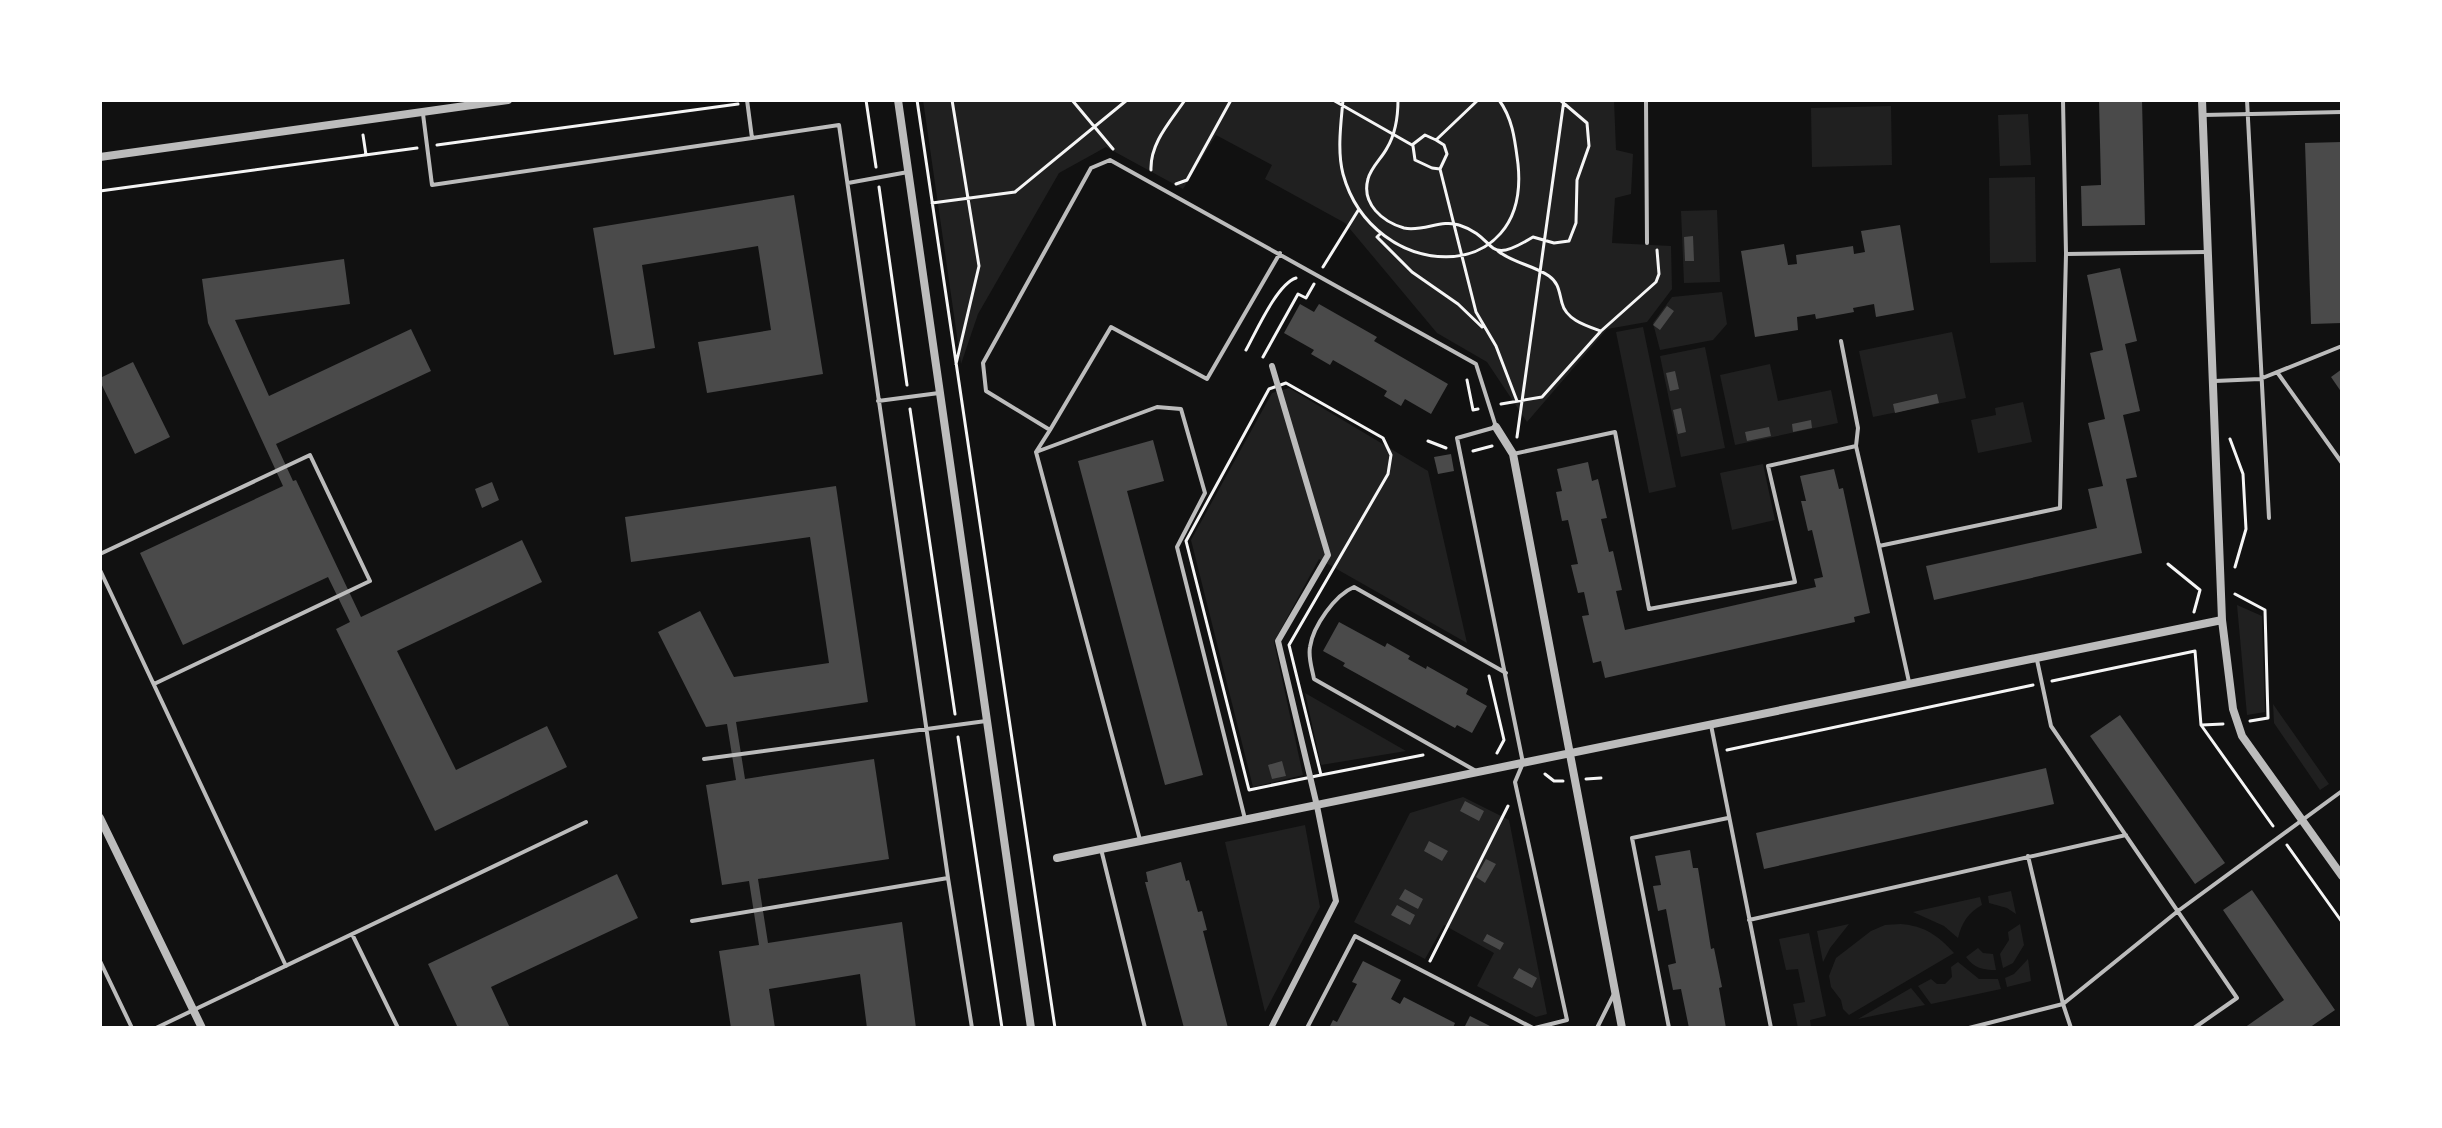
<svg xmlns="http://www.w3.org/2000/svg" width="2442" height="1128" viewBox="0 0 2442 1128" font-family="Commissioner,sans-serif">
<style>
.green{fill:#202020}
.building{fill:#4a4a4a}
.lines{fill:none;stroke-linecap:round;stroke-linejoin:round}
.path{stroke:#f5f5f5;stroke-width:3}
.service{stroke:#bcbcbc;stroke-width:4}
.pedestrian{stroke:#bcbcbc;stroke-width:6}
.minor{stroke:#bcbcbc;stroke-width:8}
</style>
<rect width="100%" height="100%" fill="#111"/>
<path class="green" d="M923,100H1614L1616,150L1633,154L1631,194L1615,198L1612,243L1671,246L1672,289L1647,322L1607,329L1527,422L1487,362L1437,333L1345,223L1265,179L1272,165L1216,135L1183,189L1106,147L1059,173L978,314L961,364Z
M1891,106L1892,165L1812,167L1811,108Z
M2028,114L2031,165L2000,166L1998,115Z
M2035,177L2036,262L1990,263L1989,178Z
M1717,210L1720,282L1684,283L1681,211Z
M1722,292L1727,324L1713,340L1660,350L1653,323L1672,297Z
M1643,327L1676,487L1649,493L1616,332Z
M1952,332L1966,398L1873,417L1859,351Z
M1705,347L1725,448L1681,457L1660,356Z
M1770,364L1778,401L1831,390L1838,423L1735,445L1720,375Z
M1289,388L1428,471L1467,643L1319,559L1274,642L1303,775L1253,787L1191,540L1272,393Z
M2023,402L2032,442L1978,453L1971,420L1996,415L1995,408Z
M1763,464L1775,520L1732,530L1720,473Z
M2237,605L2262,616L2265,712L2247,715Z
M1305,693L1406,751L1321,765Z
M2273,704L2329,784L2320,790L2274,723Z
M1463,797L1509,820L1547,1014L1536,1017L1477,986L1494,953L1444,925L1425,959L1354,922L1410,813Z
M1305,825L1320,907L1265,1012L1225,842Z
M2011,891L2016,914L2007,908L1989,903L1988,896Z
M1980,897L1982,905C1968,913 1962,922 1958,938L1944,926L1913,912Z
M1849,924L1830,948L1823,962L1817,931Z
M1901,924C1924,926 1938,935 1954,953L1849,1015L1843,1009L1841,1000L1831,987L1829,976L1836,958L1871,931L1885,925Z
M2020,924L2024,945L2013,963L2003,968L2000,954L2009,940L2008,932Z
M1809,933L1826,1016L1810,1020L1811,1028H1798L1793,1004L1805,1002L1798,969L1786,970L1779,939Z
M1978,948L1983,953L1993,954L1996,970C1983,970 1974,968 1966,957Z
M2028,959L2031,981L2007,987L2005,978L2014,974Z
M1958,962L1979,979H1998L2001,989L1931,1004L1918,986L1931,979L1937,984H1945L1952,977L1951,967Z
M1911,988L1925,1005L1858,1019Z"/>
<path class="building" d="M2099,100H2142L2145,225L2082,226L2081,186L2101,185Z
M2342,142V323L2311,324L2305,143Z
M794,195L823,374L707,393L698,342L771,330L758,246L642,265L655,348L614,355L593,228Z
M1900,225L1914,310L1876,317L1874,304L1853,308L1854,312L1816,319L1815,314L1797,317L1798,330L1755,337L1741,251L1784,244L1788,265L1797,264L1796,255L1853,246L1854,254L1865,252L1861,231Z
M1693,236L1694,261H1685L1684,237Z
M344,259L350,304L235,320L269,396L411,329L431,371L276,444L293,481L296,480L361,617L522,540L542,582L397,651L456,770L547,726L567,767L435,831L336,629L350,622L328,577L183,645L140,553L283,486L208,323L202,279Z
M2120,268L2137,341L2125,344L2140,411L2123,415L2137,477L2126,479L2142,553L1934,600L1926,566L2097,528L2088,489L2103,486L2088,423L2105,419L2090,353L2103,350L2087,275Z
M1300,304L1314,312L1319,304L1377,337L1374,341L1448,384L1431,414L1405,399L1401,406L1384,396L1387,391L1333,360L1330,365L1311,354L1314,350L1284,333Z
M1667,306L1674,311L1660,330L1653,325Z
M133,362L170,437L135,454L100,381V378Z
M2342,369V393L2331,377Z
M1675,371L1679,389L1670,391L1666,373Z
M1937,394L1939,403L1895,413L1893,404Z
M1681,408L1686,432L1678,434L1673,410Z
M1811,420L1812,428L1793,432L1792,424Z
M1769,427L1771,436L1747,441L1745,432Z
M1153,440L1164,481L1127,491L1203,775L1165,785L1078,461Z
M1451,454L1454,471L1438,474L1434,457Z
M1588,462L1592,481L1598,479L1607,518L1601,519L1609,552L1613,551L1622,590L1616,591L1625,630L1816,587L1814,579L1823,577L1812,530L1808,531L1801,501H1806L1800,476L1834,469L1839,489L1843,488L1870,613L1854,617L1855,622L1605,678L1601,661L1593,663L1582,616L1589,615L1584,592L1578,593L1571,565L1578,564L1568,520L1562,521L1556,492L1562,491L1557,469Z
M492,482L499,500L482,508L475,489Z
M836,486L868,702L736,722L745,779L874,759L889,859L758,879L768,943L902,922L916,1028H867L860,974L769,989L775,1028H731L719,951L759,945L749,881L722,885L706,785L736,780L727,724L706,727L658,632L700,611L734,677L829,663L810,537L631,562L625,517Z
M1339,622L1385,647L1387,643L1410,656L1408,659L1426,669L1427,666L1468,689L1466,694L1487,706L1472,733L1457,725L1455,728L1343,666L1345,663L1323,651Z
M2120,715L2225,863L2195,884L2090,736Z
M1282,761L1286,776L1272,779L1268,765Z
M2046,768L2054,804L1764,869L1756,833Z
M1465,801L1484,811L1479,821L1460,811Z
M1429,841L1448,851L1442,861L1424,851Z
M1690,850L1693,868H1698L1711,949L1714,948L1722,987L1719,988L1726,1028H1689L1681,989L1673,990L1668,965L1676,963L1666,909L1658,911L1653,886L1661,885L1655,856Z
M1486,859L1496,864L1485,883L1476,877Z
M1181,862L1186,881L1189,880L1198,912L1202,911L1207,930L1203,931L1228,1028H1184L1145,882H1148L1146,872Z
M617,874L638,918L491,987L510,1028H458L428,964Z
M1405,889L1423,899L1418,909L1399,899Z
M2252,890L2335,1010L2309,1028H2244L2284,1000L2223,910Z
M1397,905L1415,915L1410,925L1391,915Z
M1487,934L1504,943L1500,950L1483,941Z
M1363,961L1401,980L1391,999L1400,1004L1404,997L1455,1023L1453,1028H1329L1333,1020L1337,1022L1357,984L1352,982Z
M1519,968L1537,978L1532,988L1513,978Z
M1470,1016L1494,1028H1464Z"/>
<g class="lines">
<path class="path" d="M866,100L876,167
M917,100L1055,1028
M952,100L979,266L956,364
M1072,100L1113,149
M1333,100L1412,145L1425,135L1436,140
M1343,100C1341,123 1337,151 1343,174C1373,283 1531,289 1518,164C1515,141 1513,119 1499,100
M1398,100C1398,116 1396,133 1387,148C1382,158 1371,167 1368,179C1361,204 1383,222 1404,228C1423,232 1442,219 1459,225C1500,238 1482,268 1533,237L1554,243L1569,241L1576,223L1577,180L1589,146L1587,123L1560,100
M1478,100L1436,140L1444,145L1447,154L1440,169L1476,312L1496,346L1517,401
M363,135L366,155
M437,145L738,104
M1413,146L1415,160L1432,168L1440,169
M1151,170C1150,143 1170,122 1185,100
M1176,184L1187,180L1231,100
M879,187L907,385
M100,191L417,148
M932,203L1015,192L1127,100
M1381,233L1377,237L1412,272L1458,304L1482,327
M1498,251C1513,263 1533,265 1549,276C1559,283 1559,292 1562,303C1566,320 1587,326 1601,331
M1323,267L1359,209
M1246,350C1256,332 1277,284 1296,278
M1263,357L1298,294L1306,298L1314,284
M1467,380L1473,410L1478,409
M1286,383L1383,438L1391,455L1388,474L1289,645L1321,775L1249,790L1186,541L1269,389Z
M1501,404L1542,397L1601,331L1656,282L1659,274L1657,250
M910,409L955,714
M1517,437L1564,100
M2230,439L2243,474L2246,529L2235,567
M1428,441L1446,448
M1473,451L1492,446
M2168,564L2200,590L2194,612
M2235,594L2265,610L2268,718L2250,721
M1489,676L1504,740L1497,753
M2052,681L2195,651L2201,725L2273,826
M2202,725L2223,724
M958,737L1002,1028
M1727,750L2033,685
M1545,774L1554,781H1563
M1321,775L1423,755
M1586,779L1601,778
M2287,845L2342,922
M1430,961L1508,806"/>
<path class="service" d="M1646,100L1647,243
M2063,100L2066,254L2206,252
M2247,100L2269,518
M423,114L432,185L752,138L747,100
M2203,115L2342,112
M752,138L839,125L948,878L972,1028
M848,183L908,172
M1280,253L1207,379L1111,327L1050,430L986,391L983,363L1091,168L1110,160L1476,364L1496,427L1457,438L1523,763L1515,782L1567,1020L1535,1028
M1841,341L1858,428L1856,446
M2277,372L2342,463
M2215,381L2260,379L2342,346
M878,401L939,393
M1050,430L1036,452L1140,840
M1036,452L1157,407L1181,409L1205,493L1177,547L1245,819
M1513,454L1615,432L1649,609L1795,582L1768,466L1856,446L1879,546
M100,554L310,455L370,581L154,684
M100,570L286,966
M2037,660L2051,726L2237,998L2194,1028
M1909,682L1879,546L2060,508L2066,254
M1711,725L1771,1028
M704,759L986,721
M1476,771L1314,679C1312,668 1308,658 1310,647C1313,626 1335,595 1354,587L1506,673
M1101,849L1145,1028
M2028,856L2063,1004L2071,1028
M1749,920L2126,835
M692,921L948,878
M352,934L398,1028
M100,961L132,1028
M156,1028L586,822
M1307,1028L1355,936L1533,1028
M1597,1028L1614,994
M1669,1028L1632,838L1728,818
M1969,1028L2063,1004L2178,911L2342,791"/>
<path class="pedestrian" d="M1271,1028L1336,901L1317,806L1278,641L1328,555L1272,366"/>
<path class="minor" d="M898,100L1031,1028
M2202,100L2222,620L2233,709L2242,736L2342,876
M100,157L508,100
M1496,427L1513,454L1622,1028
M100,818L202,1028
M1057,858L2222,620"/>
</g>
<rect width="2442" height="1128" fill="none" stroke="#ffffff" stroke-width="204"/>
</svg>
